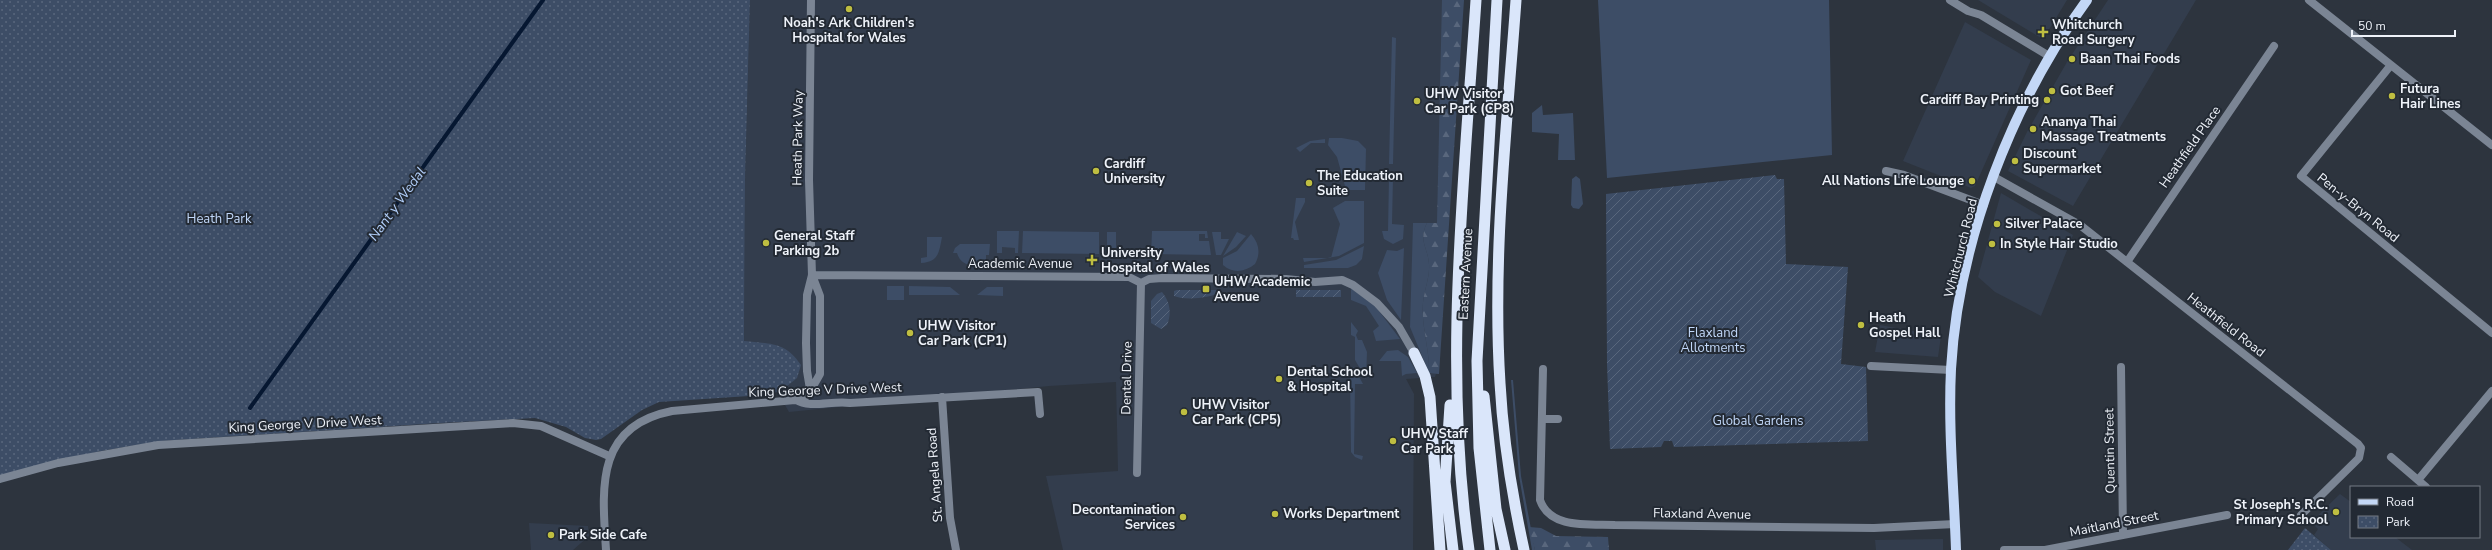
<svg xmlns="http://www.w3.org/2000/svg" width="2492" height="550" viewBox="0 0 2492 550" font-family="'Nunito Sans',sans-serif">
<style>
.built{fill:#333d4d}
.grass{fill:#3d4d66}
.forest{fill:url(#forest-firs)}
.park{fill:url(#park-dots)}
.garden{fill:url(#garden-furrows)}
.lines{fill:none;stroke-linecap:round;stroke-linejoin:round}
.stream{stroke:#061731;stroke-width:4}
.minor{stroke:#7b8594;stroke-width:8}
.primary{stroke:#c3d7f6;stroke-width:10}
.trunk{stroke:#dae6fa;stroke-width:11}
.poi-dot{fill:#bfbe41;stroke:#232a34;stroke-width:1.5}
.labels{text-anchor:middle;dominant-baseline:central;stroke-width:4;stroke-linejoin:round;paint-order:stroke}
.poi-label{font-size:13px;font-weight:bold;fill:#eef2f9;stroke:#232a34;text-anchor:start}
.street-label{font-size:13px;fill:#eef2f9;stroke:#232a34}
.park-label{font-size:13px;fill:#c1d7f8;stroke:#232a34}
.water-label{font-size:14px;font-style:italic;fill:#b1cef9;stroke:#232a34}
</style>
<defs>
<pattern id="forest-firs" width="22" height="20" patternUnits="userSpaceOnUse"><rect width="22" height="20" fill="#3d4d66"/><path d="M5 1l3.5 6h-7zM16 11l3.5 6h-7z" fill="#59677d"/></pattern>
<pattern id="park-dots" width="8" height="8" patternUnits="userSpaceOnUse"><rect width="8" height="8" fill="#3d4d66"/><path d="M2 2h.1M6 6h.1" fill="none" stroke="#59677d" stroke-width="1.8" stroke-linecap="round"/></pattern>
<pattern id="garden-furrows" width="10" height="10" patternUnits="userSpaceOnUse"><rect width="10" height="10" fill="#3d4d66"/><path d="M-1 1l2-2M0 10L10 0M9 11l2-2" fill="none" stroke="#59677d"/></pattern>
</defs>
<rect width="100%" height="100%" fill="#2d343e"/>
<path class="built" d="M750,0H1452L1439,374H1436L1435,377L1406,379L1414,394L1413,550H1063L1046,476L1118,471L1116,382L1049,386L789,412L749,342H744L745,181Z
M1978,0H2067L2045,36L2041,38Z
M2108,0H2196L2073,206L2008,171L2027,132L2067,62Z
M1965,22L2031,60L1975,186L1971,188L1903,161Z
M2001,193L2073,235L2041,316L1995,292L1978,277Z
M1880,325L1941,336L1938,357L1875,352Z
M2340,494L2351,502V537H2395L2412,550H2331L2314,535L2318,529L2311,522Z
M529,523L588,526L589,536L573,550H531Z
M1943,539V550H1876L1875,540Z"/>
<path class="grass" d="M1598,0H1829L1832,155L1607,178Z
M1392,37L1396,38L1393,164H1389Z
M1542,105L1543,115L1573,113L1575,160H1558L1559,134L1532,132V113Z
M1342,138L1358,141L1366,149L1365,190H1349L1345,186L1337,157L1328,145L1329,138Z
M1325,139V143H1311L1300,152L1296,148L1310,141Z
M1576,176L1580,179L1583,204L1579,209L1573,208L1571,205L1572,179Z
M1389,177H1393L1392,224L1404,225L1403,239L1393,244L1384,239L1382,231H1388Z
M1296,198H1305V202L1295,222L1299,240H1294L1293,238H1291Z
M1345,201H1364V243L1339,256L1304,262L1303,258H1331L1340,224L1333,208Z
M1413,223H1427C1418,240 1428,248 1429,264C1430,278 1424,290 1423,303C1421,326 1430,350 1429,373L1410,327Z
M997,231H1019L1018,253H1015V248L1002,247V253H997Z
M1023,231L1099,232V254L1022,253Z
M1152,231H1207L1208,238H1205V234H1199V241H1209L1211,255L1151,254Z
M1107,232H1116V250H1142V255L1107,254Z
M1212,232H1221V239H1229L1221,255H1216Z
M1237,232L1246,236L1236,247L1223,256Z
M1251,234C1259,243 1261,253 1255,264C1245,272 1233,274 1223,265V258L1237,251Z
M927,237H942C939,252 939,262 921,263V258L927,257Z
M960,244H990L989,255H986V260L980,265C970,267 960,264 957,253H953L955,248Z
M1364,246L1362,259L1356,265L1348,268H1304V265L1336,260Z
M1404,248L1401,320L1387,300L1378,273L1387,250L1397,251Z
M887,286H904V300H887Z
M909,286L950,287L960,295H909Z
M987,287H1003V296L977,295Z
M1351,288L1376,307L1400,339L1376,341L1373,331L1379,326L1366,306L1351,300Z
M1351,322L1358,331L1356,335L1358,340H1362L1367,352L1366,379L1355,360V337L1351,335Z
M1398,350L1408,357L1417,373L1406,374L1402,376L1401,361H1379L1387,351Z
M1354,367L1363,384H1355L1354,454L1363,456L1362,460L1355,457L1351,452L1350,371Z
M1511,380H1513L1521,476L1535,550H1532L1519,476Z"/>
<path class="forest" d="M1442,0H1464L1439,374L1429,373C1430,350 1421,326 1423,303C1424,290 1430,278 1429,264C1428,248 1418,240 1427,223H1437Z
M1529,527L1541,528L1556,536L1608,537L1609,550H1535Z"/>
<path class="park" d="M0,0H750L745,181L744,341C769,344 785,341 801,365L797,378L781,391L765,395L659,402L642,410L601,439L596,440L585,438L566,427L535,418L440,423L161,441L101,451L0,476Z
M2305,528L2331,550H2288Z"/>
<path class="garden" d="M1775,175L1777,179H1784L1786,264L1848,267L1841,364L1866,367L1868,441L1674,447L1672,441H1664L1661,447L1610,449L1607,364L1606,194Z
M1177,290H1221L1222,291C1212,298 1186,301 1174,296V291Z
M1296,290H1341V297H1296Z
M1162,292C1170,302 1172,313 1167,325L1161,329L1151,323V301L1157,294Z"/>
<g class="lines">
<path class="stream" d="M250,408L543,0"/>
<path class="minor" d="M1950,0L1968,11L1981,15L2049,56
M2309,0L2492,145
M2391,65L2301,176L2492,333
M1886,171L1904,175L1984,205
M1994,177L2080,225L2358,444L2361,448L2359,458L2301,515
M2127,262L2274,46
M812,275L1129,277L1141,283
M1141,283L1149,279L1162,278L1286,279L1315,282L1342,280L1353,285L1377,303L1399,327L1414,353
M1871,366L1951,370
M2121,367L2123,535
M1543,369L1540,500C1550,529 1588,524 1615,525L1874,528L1955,524
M810,389L807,371L806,343L807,295L812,275L809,180L811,0
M942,397L950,518L956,550
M796,400C810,409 833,400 850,403L1038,392L1040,414
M1542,419H1558
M2391,457L2426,487
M1137,473L1141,283
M0,479L58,463L158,445L513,423L541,426L609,456
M2418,480L2492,391
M606,550C602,488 595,426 672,411L795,400L803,399L808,395L820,374V296L812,275
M2004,550H2045L2227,515"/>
<path class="primary" d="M1956,550C1954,490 1948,429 1951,369C1958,242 2012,102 2087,0"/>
<path class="trunk" d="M1516,0C1507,127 1492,256 1500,383C1503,439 1512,495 1524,550
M1414,353L1425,376L1430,397L1440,550
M1484,396L1496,509L1505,550
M1450,405L1445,482L1453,550
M1469,550C1443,368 1464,183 1476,0
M1490,550L1479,448L1477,361L1497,0"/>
</g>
<g class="poi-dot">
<circle cx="849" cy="9" r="4"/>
<path d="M2041 26h4v4h4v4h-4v4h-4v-4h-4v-4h4z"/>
<circle cx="2072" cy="59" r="4"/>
<circle cx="2052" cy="91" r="4"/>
<circle cx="2392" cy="96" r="4"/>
<circle cx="2047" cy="100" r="4"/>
<circle cx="1417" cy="101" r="4"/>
<circle cx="2033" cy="129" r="4"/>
<circle cx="2015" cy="161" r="4"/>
<circle cx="1096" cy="171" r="4"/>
<circle cx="1972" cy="181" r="4"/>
<circle cx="1309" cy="183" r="4"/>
<circle cx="1997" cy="224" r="4"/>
<circle cx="766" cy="243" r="4"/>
<circle cx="1992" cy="244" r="4"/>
<path d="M1090 254h4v4h4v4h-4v4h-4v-4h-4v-4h4z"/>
<rect x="1202" y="285" width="8" height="8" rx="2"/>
<circle cx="1861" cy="325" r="4"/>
<circle cx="910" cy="333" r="4"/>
<circle cx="1279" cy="379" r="4"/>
<circle cx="1184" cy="412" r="4"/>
<circle cx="1393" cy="441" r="4"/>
<circle cx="2336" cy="512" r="4"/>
<circle cx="1275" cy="514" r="4"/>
<circle cx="1183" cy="517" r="4"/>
<circle cx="551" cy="535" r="4"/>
</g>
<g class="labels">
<g class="poi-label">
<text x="849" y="23" text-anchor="middle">Noah's Ark Children's<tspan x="849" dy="15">Hospital for Wales</tspan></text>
<text x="2052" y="25">Whitchurch<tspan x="2052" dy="15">Road Surgery</tspan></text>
<text x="2080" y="59">Baan Thai Foods</text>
<text x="2400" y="89">Futura<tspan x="2400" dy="15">Hair Lines</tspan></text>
<text x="2060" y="91">Got Beef</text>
<text x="1425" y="94">UHW Visitor<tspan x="1425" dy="15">Car Park (CP8)</tspan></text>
<text x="2039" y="100" text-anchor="end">Cardiff Bay Printing</text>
<text x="2041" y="122">Ananya Thai<tspan x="2041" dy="15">Massage Treatments</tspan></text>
<text x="2023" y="154">Discount<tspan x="2023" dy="15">Supermarket</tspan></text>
<text x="1104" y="164">Cardiff<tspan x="1104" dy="15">University</tspan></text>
<text x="1317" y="176">The Education<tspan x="1317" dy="15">Suite</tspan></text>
<text x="1964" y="181" text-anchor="end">All Nations Life Lounge</text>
<text x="2005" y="224">Silver Palace</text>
<text x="774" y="236">General Staff<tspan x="774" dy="15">Parking 2b</tspan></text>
<text x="2000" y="244">In Style Hair Studio</text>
<text x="1101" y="253">University<tspan x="1101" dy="15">Hospital of Wales</tspan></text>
<text x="1214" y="282">UHW Academic<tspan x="1214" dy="15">Avenue</tspan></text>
<text x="1869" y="318">Heath<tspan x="1869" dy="15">Gospel Hall</tspan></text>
<text x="918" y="326">UHW Visitor<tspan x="918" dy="15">Car Park (CP1)</tspan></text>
<text x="1287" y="372">Dental School<tspan x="1287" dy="15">&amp; Hospital</tspan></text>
<text x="1192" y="405">UHW Visitor<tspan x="1192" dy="15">Car Park (CP5)</tspan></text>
<text x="1401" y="434">UHW Staff<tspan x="1401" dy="15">Car Park</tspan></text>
<text x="2328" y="505" text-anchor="end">St Joseph's R.C.<tspan x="2328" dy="15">Primary School</tspan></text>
<text x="1175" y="510" text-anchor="end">Decontamination<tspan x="1175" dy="15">Services</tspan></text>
<text x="1283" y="514">Works Department</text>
<text x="559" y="535">Park Side Cafe</text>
</g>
<g class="street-label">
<text transform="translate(798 138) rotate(-89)">Heath Park Way</text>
<text transform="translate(2190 147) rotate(-55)">Heathfield Place</text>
<text transform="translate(2358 208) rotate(39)">Pen-y-Bryn Road</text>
<text transform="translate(1961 248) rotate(-76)">Whitchurch Road</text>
<text x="1020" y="264">Academic Avenue</text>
<text transform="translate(1466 274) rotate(-87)">Eastern Avenue</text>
<text transform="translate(2226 325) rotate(38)">Heathfield Road</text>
<text transform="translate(1127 378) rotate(-89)">Dental Drive</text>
<text transform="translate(825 390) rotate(-2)">King George V Drive West</text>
<text transform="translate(305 424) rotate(-3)">King George V Drive West</text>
<text transform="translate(2110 451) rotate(-91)">Quentin Street</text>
<text transform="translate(935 475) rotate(-94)">St. Angela Road</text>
<text transform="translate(1702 514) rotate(1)">Flaxland Avenue</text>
<text transform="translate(2114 524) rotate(-11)">Maitland Street</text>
</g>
<g class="park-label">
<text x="219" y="219">Heath Park</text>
<text x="1713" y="333">Flaxland<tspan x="1713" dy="15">Allotments</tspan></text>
<text x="1758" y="421">Global Gardens</text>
</g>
<g class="water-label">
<text transform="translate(397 204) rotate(-54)">Nant y Wedal</text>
</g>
</g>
<rect x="2350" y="486" width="130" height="52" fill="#232a34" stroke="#747a83"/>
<rect x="2358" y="499" width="20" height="6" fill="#c3d7f6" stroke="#747a83"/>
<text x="2386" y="506" font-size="12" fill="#eef2f9">Road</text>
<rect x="2358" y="516" width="20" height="12" fill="url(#park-dots)" stroke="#747a83"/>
<text x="2386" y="526" font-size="12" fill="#eef2f9">Park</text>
<path d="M2352 30v6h103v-6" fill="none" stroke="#eef2f9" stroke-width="2"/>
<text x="2358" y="30" font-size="12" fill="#eef2f9" stroke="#232a34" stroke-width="3" paint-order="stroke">50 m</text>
</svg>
